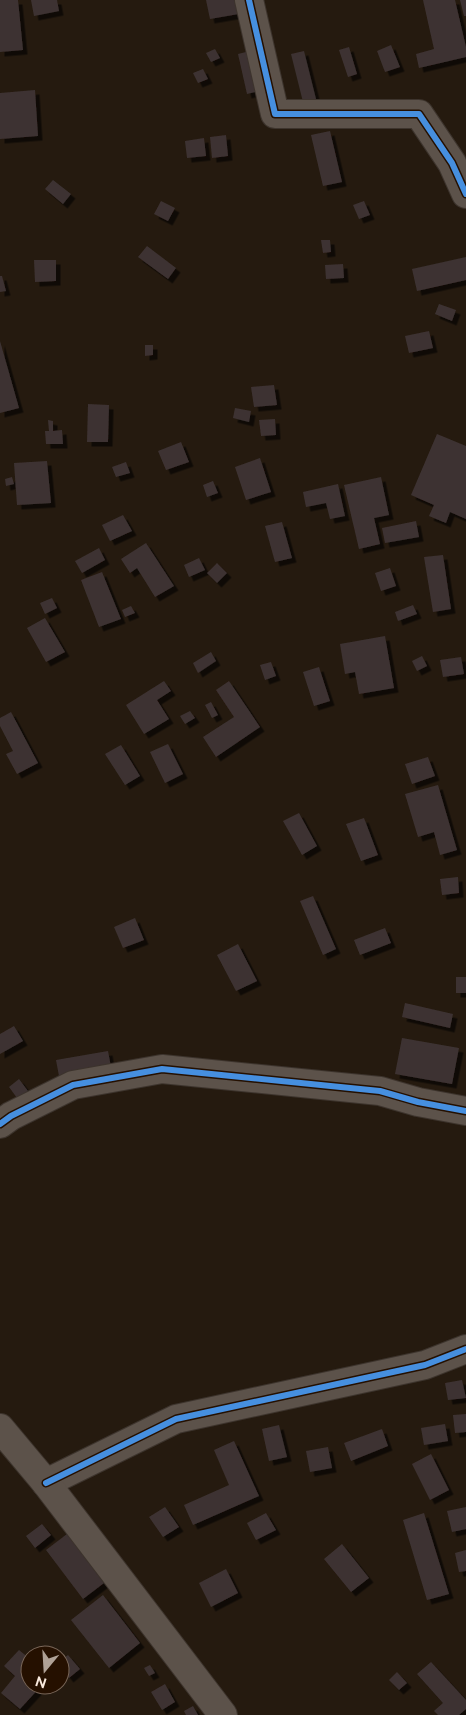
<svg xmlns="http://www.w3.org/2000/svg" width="466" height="1715" viewBox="0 0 466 1715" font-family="Raleway,sans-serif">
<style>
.building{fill:#3d3232;filter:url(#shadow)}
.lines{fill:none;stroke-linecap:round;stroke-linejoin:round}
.minor-casing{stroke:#3d342d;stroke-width:30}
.secondary-casing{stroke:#3d342d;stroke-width:30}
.minor{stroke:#5c524a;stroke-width:28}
.secondary{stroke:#5c524a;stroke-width:28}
.cycleway-casing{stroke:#251000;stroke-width:9}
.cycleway{stroke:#468fdf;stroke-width:6}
</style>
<defs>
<filter id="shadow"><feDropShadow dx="4.5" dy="4.5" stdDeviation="0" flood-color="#0009"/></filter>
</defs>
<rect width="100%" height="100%" fill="#251a0f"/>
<path class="building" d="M0,0H18L23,50L0,52Z
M31,0H57L59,11L34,16Z
M206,0H247L250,12L210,19Z
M423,0H455L466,47V57L419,68L416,54L434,49Z
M460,0H466V16H464Z
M391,45L400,67L385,72L377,51Z
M349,47L357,74L348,77L339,50Z
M215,49L220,58L211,62L206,53Z
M254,50L263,90L247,94L238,54Z
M304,51L316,99L303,102L291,54Z
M203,69L208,79L198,83L193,73Z
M35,90L38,136L0,139V93Z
M330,131L342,182L323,186L311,135Z
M226,135L228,156L212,158L210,137Z
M204,138L206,156L187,158L185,141Z
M53,180L71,194L63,204L45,189Z
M161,201L175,208L168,221L154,214Z
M364,201L370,215L359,219L353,205Z
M321,240H330L331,252L323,253Z
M147,246L176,268L168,279L138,257Z
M466,257V280L417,291L412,269Z
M34,260H56V281L35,282Z
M343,264L344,278L326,279L325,265Z
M0,276H2L6,291L0,292Z
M439,304L456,310L452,321L435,314Z
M429,331L433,348L409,353L405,336Z
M0,341L19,408L0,413Z
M145,345H153V355L145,356Z
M274,385L277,405L254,407L251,387Z
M88,404L109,405L108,442H87Z
M235,408L251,411L249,422L233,418Z
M275,419L276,435L261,436L259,420Z
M48,420L53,421V431L62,430L63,444H46L45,431H49Z
M437,434L466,446V519L450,512L446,523L429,516L434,505L411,495Z
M181,442L189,462L166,470L158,451Z
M260,458L271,492L246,500L235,467Z
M47,461L51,503L17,505L14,463Z
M126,462L130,473L116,477L112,467Z
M12,477L14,484L6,486L5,479Z
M381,477L389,515L374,518L380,544L359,549L344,485Z
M213,481L218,493L207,497L203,485Z
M338,484L345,516L330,519L326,503L306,507L303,492Z
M123,515L132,531L110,541L102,525Z
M416,521L419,537L385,543L382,528Z
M282,522L292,558L275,562L265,526Z
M146,543L174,586L155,597L137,568L130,573L121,559Z
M99,548L105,560L82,573L75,561Z
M443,555L451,609L433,612L424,557Z
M199,558L205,570L189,577L184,565Z
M217,563L227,573L217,583L207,573Z
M390,568L396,586L381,591L375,573Z
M102,572L121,619L99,627L81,580Z
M52,598L57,608L45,614L40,603Z
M413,605L417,614L398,621L395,612Z
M131,606L135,613L125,617L122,610Z
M45,618L65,652L46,662L27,628Z
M385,636L394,688L359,694L355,672L345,674L340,644Z
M211,652L216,661L198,673L193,663Z
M422,656L427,666L417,671L412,661Z
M461,657L464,674L443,677L440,660Z
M271,662L276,676L265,680L260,665Z
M319,667L330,701L314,706L303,672Z
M164,681L171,691L157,700L169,719L144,734L126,705Z
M229,681L260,727L216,757L203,737L234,717L216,690Z
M211,702L218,715L212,718L205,705Z
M190,711L195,718L185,724L180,716Z
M11,712L38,763L17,774L6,754L13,751L0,726V718Z
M168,744L183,774L165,783L150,752Z
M121,745L140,776L125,785L105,754Z
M428,757L435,776L412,784L405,764Z
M438,785L457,850L440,855L434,832L418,837L405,794Z
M299,813L317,846L302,855L283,821Z
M364,818L378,855L361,861L346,824Z
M458,877L459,893L442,895L440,879Z
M313,896L336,949L323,955L300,901Z
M135,918L144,940L123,948L114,927Z
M385,928L391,943L360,955L354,940Z
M238,944L257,981L236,991L217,955Z
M456,977H466V993H456Z
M405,1003L453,1014L450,1028L402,1017Z
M14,1026L23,1041L0,1054V1034Z
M402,1038L459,1048L452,1084L395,1074Z
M108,1051L111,1067L59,1076L56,1060Z
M19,1079L28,1091L17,1098L9,1087Z
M462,1380L466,1398L448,1400L445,1383Z
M466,1414V1432L455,1433L453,1415Z
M445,1424L448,1441L424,1445L421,1428Z
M279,1425L287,1457L269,1461L262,1429Z
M382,1429L388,1446L351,1461L344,1443Z
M234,1441L259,1496L193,1525L184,1505L229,1485L214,1450Z
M328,1447L332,1468L310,1472L306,1451Z
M431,1454L449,1490L430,1500L412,1464Z
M165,1507L179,1527L163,1537L149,1517Z
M466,1507V1529L452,1532L447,1511Z
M266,1513L276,1530L256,1540L247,1523Z
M424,1513L449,1594L427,1600L403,1520Z
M42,1524L51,1535L35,1548L26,1536Z
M67,1534L104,1583L83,1599L46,1550Z
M342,1544L369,1578L351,1592L324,1559Z
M466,1550V1571L459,1572L455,1553Z
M226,1569L238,1593L211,1607L199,1583Z
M103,1595L140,1643L109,1668L71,1620Z
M19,1650L30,1659V1685H42L20,1709L1,1693L15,1676L4,1666Z
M68,1655L80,1669L69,1678L60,1667V1661Z
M431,1662L466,1700V1709L459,1715H438L434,1711L443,1703L417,1674Z
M150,1665L155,1673L149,1676L144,1668Z
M397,1672L407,1683L399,1690L389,1680Z
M165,1684L175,1702L162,1710L151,1692Z
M193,1706L198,1715H186L184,1711Z"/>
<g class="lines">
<g class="minor-casing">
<path id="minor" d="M249,0L275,114H419L452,163L466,194
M0,1124L11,1116L73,1085L162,1069L380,1091L418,1102L466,1111
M46,1483L176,1419L425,1365L466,1349"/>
</g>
<g class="secondary-casing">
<path id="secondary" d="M0,1428L46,1483L223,1715"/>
</g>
<use href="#minor" class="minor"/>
<use href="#secondary" class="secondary"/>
<g class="cycleway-casing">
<path id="cycleway" d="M249,0L275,114H419L452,163L466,194
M0,1124L11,1116L73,1085L162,1069L380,1091L418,1102L466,1111
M46,1483L176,1419L425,1365L466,1349"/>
</g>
<use href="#cycleway" class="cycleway"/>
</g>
<g transform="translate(45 1670) rotate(198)"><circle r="24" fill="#251000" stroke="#7a6759"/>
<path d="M0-4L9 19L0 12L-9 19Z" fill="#afa196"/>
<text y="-8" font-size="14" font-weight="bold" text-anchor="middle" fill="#f9eade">N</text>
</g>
</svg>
